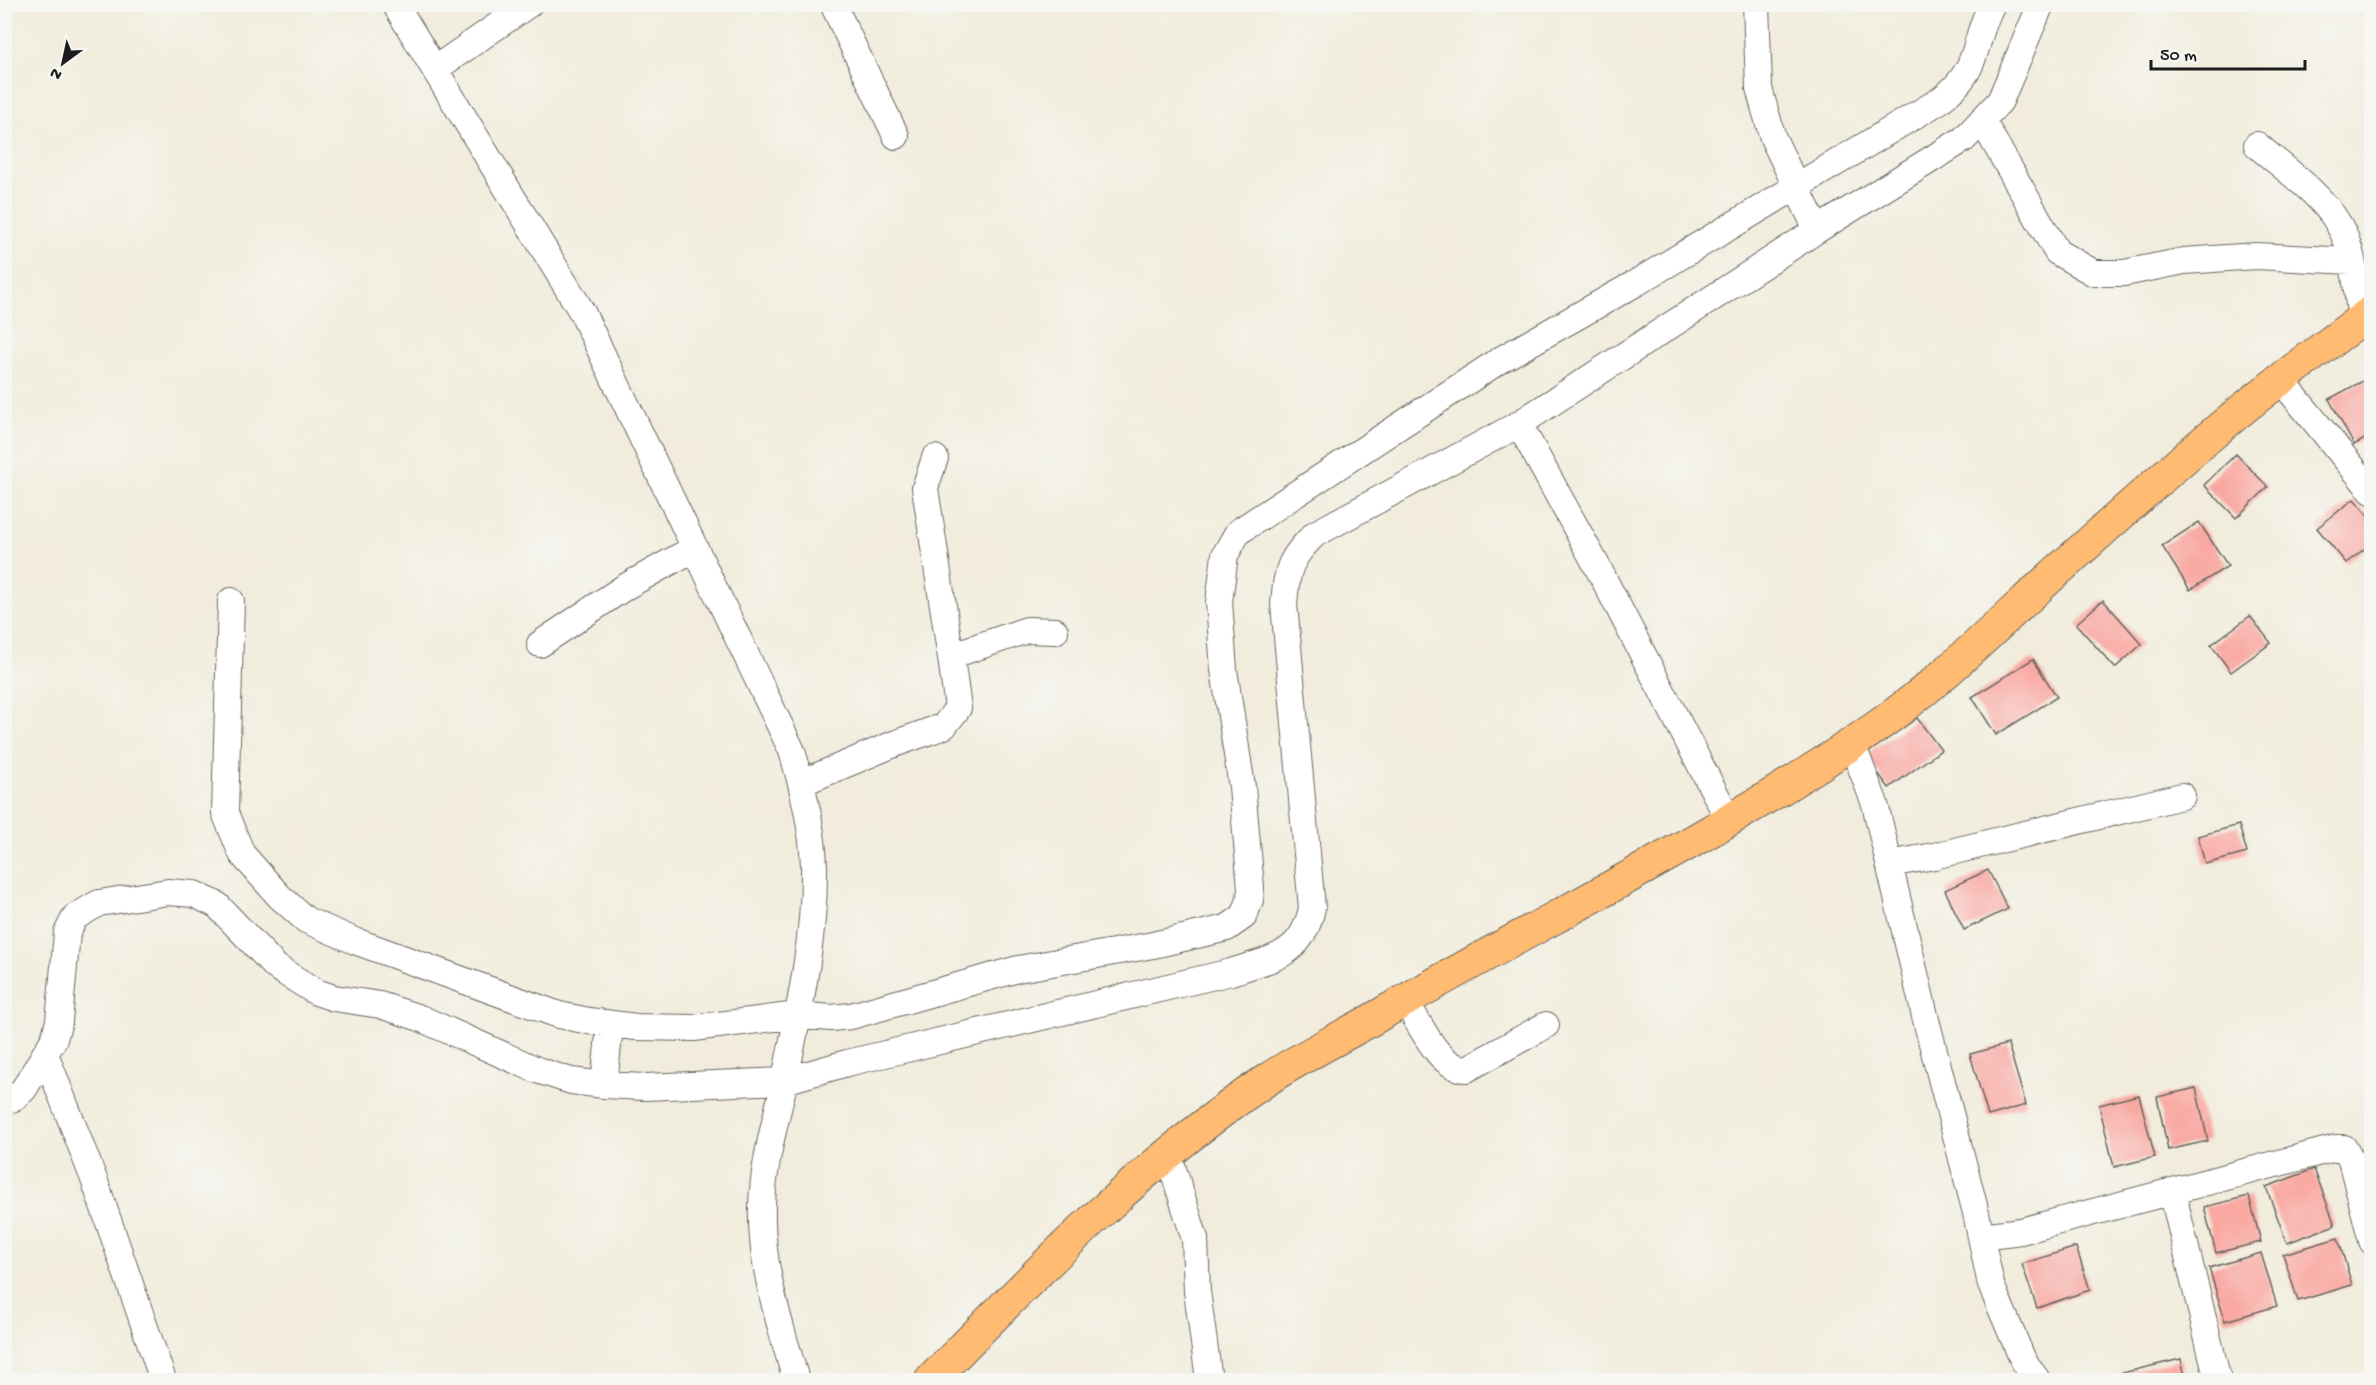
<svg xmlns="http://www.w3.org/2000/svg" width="2376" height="1385" viewBox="0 0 2376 1385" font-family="'Gochi Hand',sans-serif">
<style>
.building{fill:#f9a8a2}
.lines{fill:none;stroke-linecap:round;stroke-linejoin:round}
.minor-casing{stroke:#67655f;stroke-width:28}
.major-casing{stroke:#67655f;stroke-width:34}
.minor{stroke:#fff;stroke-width:26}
.major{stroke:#ffbb71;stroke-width:32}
</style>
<rect width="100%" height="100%" fill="#f6f6f2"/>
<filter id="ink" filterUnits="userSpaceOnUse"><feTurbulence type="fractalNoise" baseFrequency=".0167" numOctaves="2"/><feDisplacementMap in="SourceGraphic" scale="12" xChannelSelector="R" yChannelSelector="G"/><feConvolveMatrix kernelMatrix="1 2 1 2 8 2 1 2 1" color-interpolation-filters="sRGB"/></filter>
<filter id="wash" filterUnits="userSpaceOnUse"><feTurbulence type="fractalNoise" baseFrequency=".008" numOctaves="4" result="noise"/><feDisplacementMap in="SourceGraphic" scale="24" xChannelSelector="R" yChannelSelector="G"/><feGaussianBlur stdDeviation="1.35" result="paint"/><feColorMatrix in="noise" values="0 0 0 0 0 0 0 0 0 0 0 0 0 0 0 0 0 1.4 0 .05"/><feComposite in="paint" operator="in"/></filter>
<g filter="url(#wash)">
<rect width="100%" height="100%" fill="#f1ecdb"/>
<g id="blocks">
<path class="building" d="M2372,376V435L2354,445L2329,399Z
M2236,454L2268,487L2236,518L2204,485Z
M2354,499L2372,520V543L2346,563L2317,528Z
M2199,522L2228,566L2190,590L2162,546Z
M2103,600L2142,644L2115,668L2076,624Z
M2250,616L2271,643L2231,672L2211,645Z
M2033,659L2057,697L1996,735L1972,697Z
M1917,718L1941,750L1889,788L1865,755Z
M2239,825L2247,853L2205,864L2198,836Z
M1988,870L2008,909L1964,930L1945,890Z
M2008,1044L2026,1105L1988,1116L1970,1054Z
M2196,1088L2208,1141L2168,1150L2157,1097Z
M2139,1095L2155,1157L2114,1167L2099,1105Z
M2314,1169L2335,1225L2287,1243L2266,1187Z
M2249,1196L2261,1242L2216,1253L2204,1207Z
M2338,1238L2352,1285L2298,1301L2283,1254Z
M2076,1247L2090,1290L2037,1308L2022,1264Z
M2261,1253L2277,1306L2225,1321L2209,1268Z
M2181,1359L2186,1380H2124L2122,1373Z"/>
</g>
</g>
<g filter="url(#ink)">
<use href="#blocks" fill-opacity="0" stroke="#67655f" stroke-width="1.5"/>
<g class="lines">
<g class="minor-casing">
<path id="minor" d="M395,4L582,312L792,751C803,788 813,828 814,867C815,936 800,1006 786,1074C777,1118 763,1161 762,1207C760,1266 780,1324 796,1380
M833,4L896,136
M1756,4L1759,88L1763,103L1773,138L1817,230
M435,69L529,4
M1983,122L2057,252L2094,273H2124L2184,261L2256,256L2351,261
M2257,145C2284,169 2321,193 2339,225C2355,252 2356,288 2361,319
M2281,380L2372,491
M935,458L925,488L951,658
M231,601L225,813L242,854L279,896L306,920L355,941L559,1015L589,1021L636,1027L694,1028L797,1015L831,1018L851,1016L1018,969L1153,945L1227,928L1244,916L1250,900L1251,888L1242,787L1224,670L1219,602L1225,555L1238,532L1500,360L1636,283L1939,101C1983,68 1970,46 1992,4
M540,644L625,587L695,548
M1852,744L1875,804L1925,1016L1976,1213L1991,1285L2023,1360L2037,1380
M801,783L894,744L944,726L958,708L951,658L956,654L1027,630L1055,631
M1730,822L1597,566L1519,424L1817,230L1964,139L2000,101L2041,4
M1889,864L1934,856L2182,796
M1405,1000C1419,1022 1439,1070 1467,1069L1546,1025
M46,1056L95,1182L163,1380
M604,1085L610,1025
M4,1101L14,1098L24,1089L54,1039L59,1021L67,933L75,917L99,903L168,892L194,894L217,905L276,967L316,992L334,998L380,1005L420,1018L537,1070L571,1081L604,1085L645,1087L784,1081L847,1063L1231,972C1272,958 1302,957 1312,908L1284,604C1287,569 1289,559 1315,534L1519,424
M1168,1153L1195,1239L1197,1291L1209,1380
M2172,1191L2218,1380
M1981,1236L2021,1231L2336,1148H2344L2351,1160L2372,1241"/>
</g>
<g class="major-casing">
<path id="major" d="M931,1380C1037,1272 1142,1163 1268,1079C1303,1056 1342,1037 1378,1016C1543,920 1715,838 1872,730C1942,682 2001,621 2064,565C2125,511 2185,455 2249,404C2289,372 2331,342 2372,311"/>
</g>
<use href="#minor" class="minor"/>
<use href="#major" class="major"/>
</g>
</g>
<rect width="2376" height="1385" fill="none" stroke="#f6f6f2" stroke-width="24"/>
<g transform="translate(63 63) rotate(213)" stroke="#f6f6f2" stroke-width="4.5" paint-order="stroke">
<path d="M0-4.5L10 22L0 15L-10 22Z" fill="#1c1c1c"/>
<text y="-9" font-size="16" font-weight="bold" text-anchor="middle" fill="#1c1c1c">N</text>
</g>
<path d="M2151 60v9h154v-9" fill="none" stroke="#1c1c1c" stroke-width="3"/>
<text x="2160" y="60" font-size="18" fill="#1c1c1c" stroke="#f6f6f2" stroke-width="4.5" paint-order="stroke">50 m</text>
</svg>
